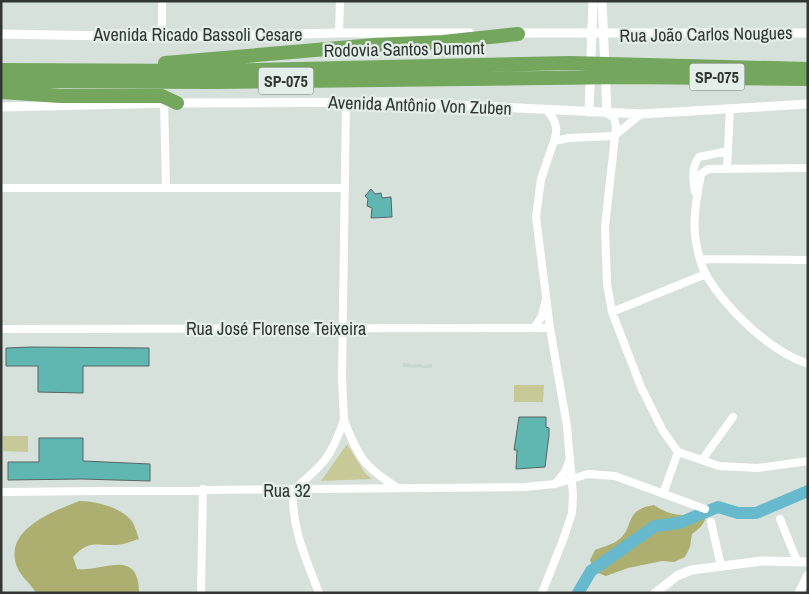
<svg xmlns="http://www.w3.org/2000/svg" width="809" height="594" viewBox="0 0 809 594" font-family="'Archivo Narrow',sans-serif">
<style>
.built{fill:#c6d8ce}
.green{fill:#c7ca96}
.forest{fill:#acaf6f}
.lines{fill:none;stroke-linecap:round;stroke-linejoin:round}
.river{stroke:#67b9cd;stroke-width:12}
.building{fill:#60b7b1;stroke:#596463}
.minor{stroke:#fff;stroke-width:8}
.tertiary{stroke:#fff;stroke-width:9}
.motorway{stroke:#74a65e;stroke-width:14}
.labels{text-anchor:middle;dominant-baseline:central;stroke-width:4.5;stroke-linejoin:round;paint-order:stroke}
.shield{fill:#e4efe9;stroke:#676e6a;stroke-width:1}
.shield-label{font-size:16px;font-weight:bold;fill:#313633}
.street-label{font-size:18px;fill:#313633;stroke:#e4efe9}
</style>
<rect width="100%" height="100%" fill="#d7e1dc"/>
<path class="built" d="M403,363L412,364L413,367V364H422V366L432,364V368L403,367Z"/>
<path class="green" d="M514,385H544L543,402H514Z
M3,436H28V452L3,451Z
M347,444L365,473L372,479L321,481Z"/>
<path class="forest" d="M79,501C95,501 120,507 131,520C135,525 137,534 139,539C132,541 123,545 116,545C95,546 90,539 73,557L77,569C101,573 139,546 139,593H36C30,582 17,574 15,560C9,527 55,511 79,501Z
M654,505C671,517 687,517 706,512C707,522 700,528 692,534L690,547L685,557L674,562L662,561L628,568L606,576L595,572L590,560L595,550C602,547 611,545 617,541C636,528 622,510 654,505Z"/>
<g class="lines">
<path class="river" d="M578,593L591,571L655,526L679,523L718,507L738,513H756L808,491"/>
</g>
<path class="building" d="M371,189L375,194L381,193L382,198L391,197L392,217L371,218L372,208L367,206L368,199L365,196Z
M31,347L149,348V366H83V393L38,392V366H6V348Z
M519,417H546V427L549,428V435L545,467L516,469L517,450H514Z
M39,438H83V461L150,464V481L82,479L8,480V462H39Z"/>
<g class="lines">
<path class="minor" d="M162,1V37
M339,33L340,1
M164,103L166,187
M547,110C555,120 559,128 554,141
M607,113L614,118L616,127L605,227L607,284L612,312L641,387L663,431L678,452L719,466L758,468L808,461
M614,136L641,114
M727,168L730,110
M808,168L708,169L701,174C697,197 692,220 696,242C698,253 701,266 706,275C727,310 770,351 808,364
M1,188H345
M695,192C693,179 691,168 699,157L728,151
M700,259L808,260
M612,312L706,274
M534,328L542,316L545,303
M1,329L550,328
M344,420L342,378L346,102
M702,460L733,417
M555,484L565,472L570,459
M1,492L524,487L555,484L588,474L615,476L705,509
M663,494L678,452
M780,519L797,561
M711,522L721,566
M201,593L203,489
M319,593C306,559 291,527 293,490C323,465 331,458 344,420C358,457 364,467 398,488
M542,593L563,540L572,513L573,495L567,426L550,328L536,217L541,179L554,141L569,138L614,136"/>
<path class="tertiary" d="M602,1L607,113
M513,33H808
M1,34L162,37L339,33H470
M1,107L177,103L395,102L641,114L808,104
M589,112L593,1
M655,593L677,576L691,570L762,561L808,562
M799,593L808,575"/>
<path class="motorway" d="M165,63L374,45L443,42L518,34
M1,70L209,71L570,63L808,69
M1,81L213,82L627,77L808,79
M1,92L60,96H162L177,103"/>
</g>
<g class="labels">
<g class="shield">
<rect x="689.5" y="63.5" width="55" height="27" rx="4"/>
<rect x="258.5" y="67.5" width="55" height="27" rx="4"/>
</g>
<g class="shield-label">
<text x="717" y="77">SP-075</text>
<text x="286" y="81">SP-075</text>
</g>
<g class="street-label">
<text x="198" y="34">Avenida Ricado Bassoli Cesare</text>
<text transform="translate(706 34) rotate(-1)">Rua João Carlos Nougues</text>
<text transform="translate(404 49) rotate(-1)">Rodovia Santos Dumont</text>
<text transform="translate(420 105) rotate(2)">Avenida Antônio Von Zuben</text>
<text x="276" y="328">Rua José Florense Teixeira</text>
<text x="287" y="490">Rua 32</text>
</g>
</g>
<rect width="809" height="594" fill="none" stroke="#313633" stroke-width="5"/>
</svg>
